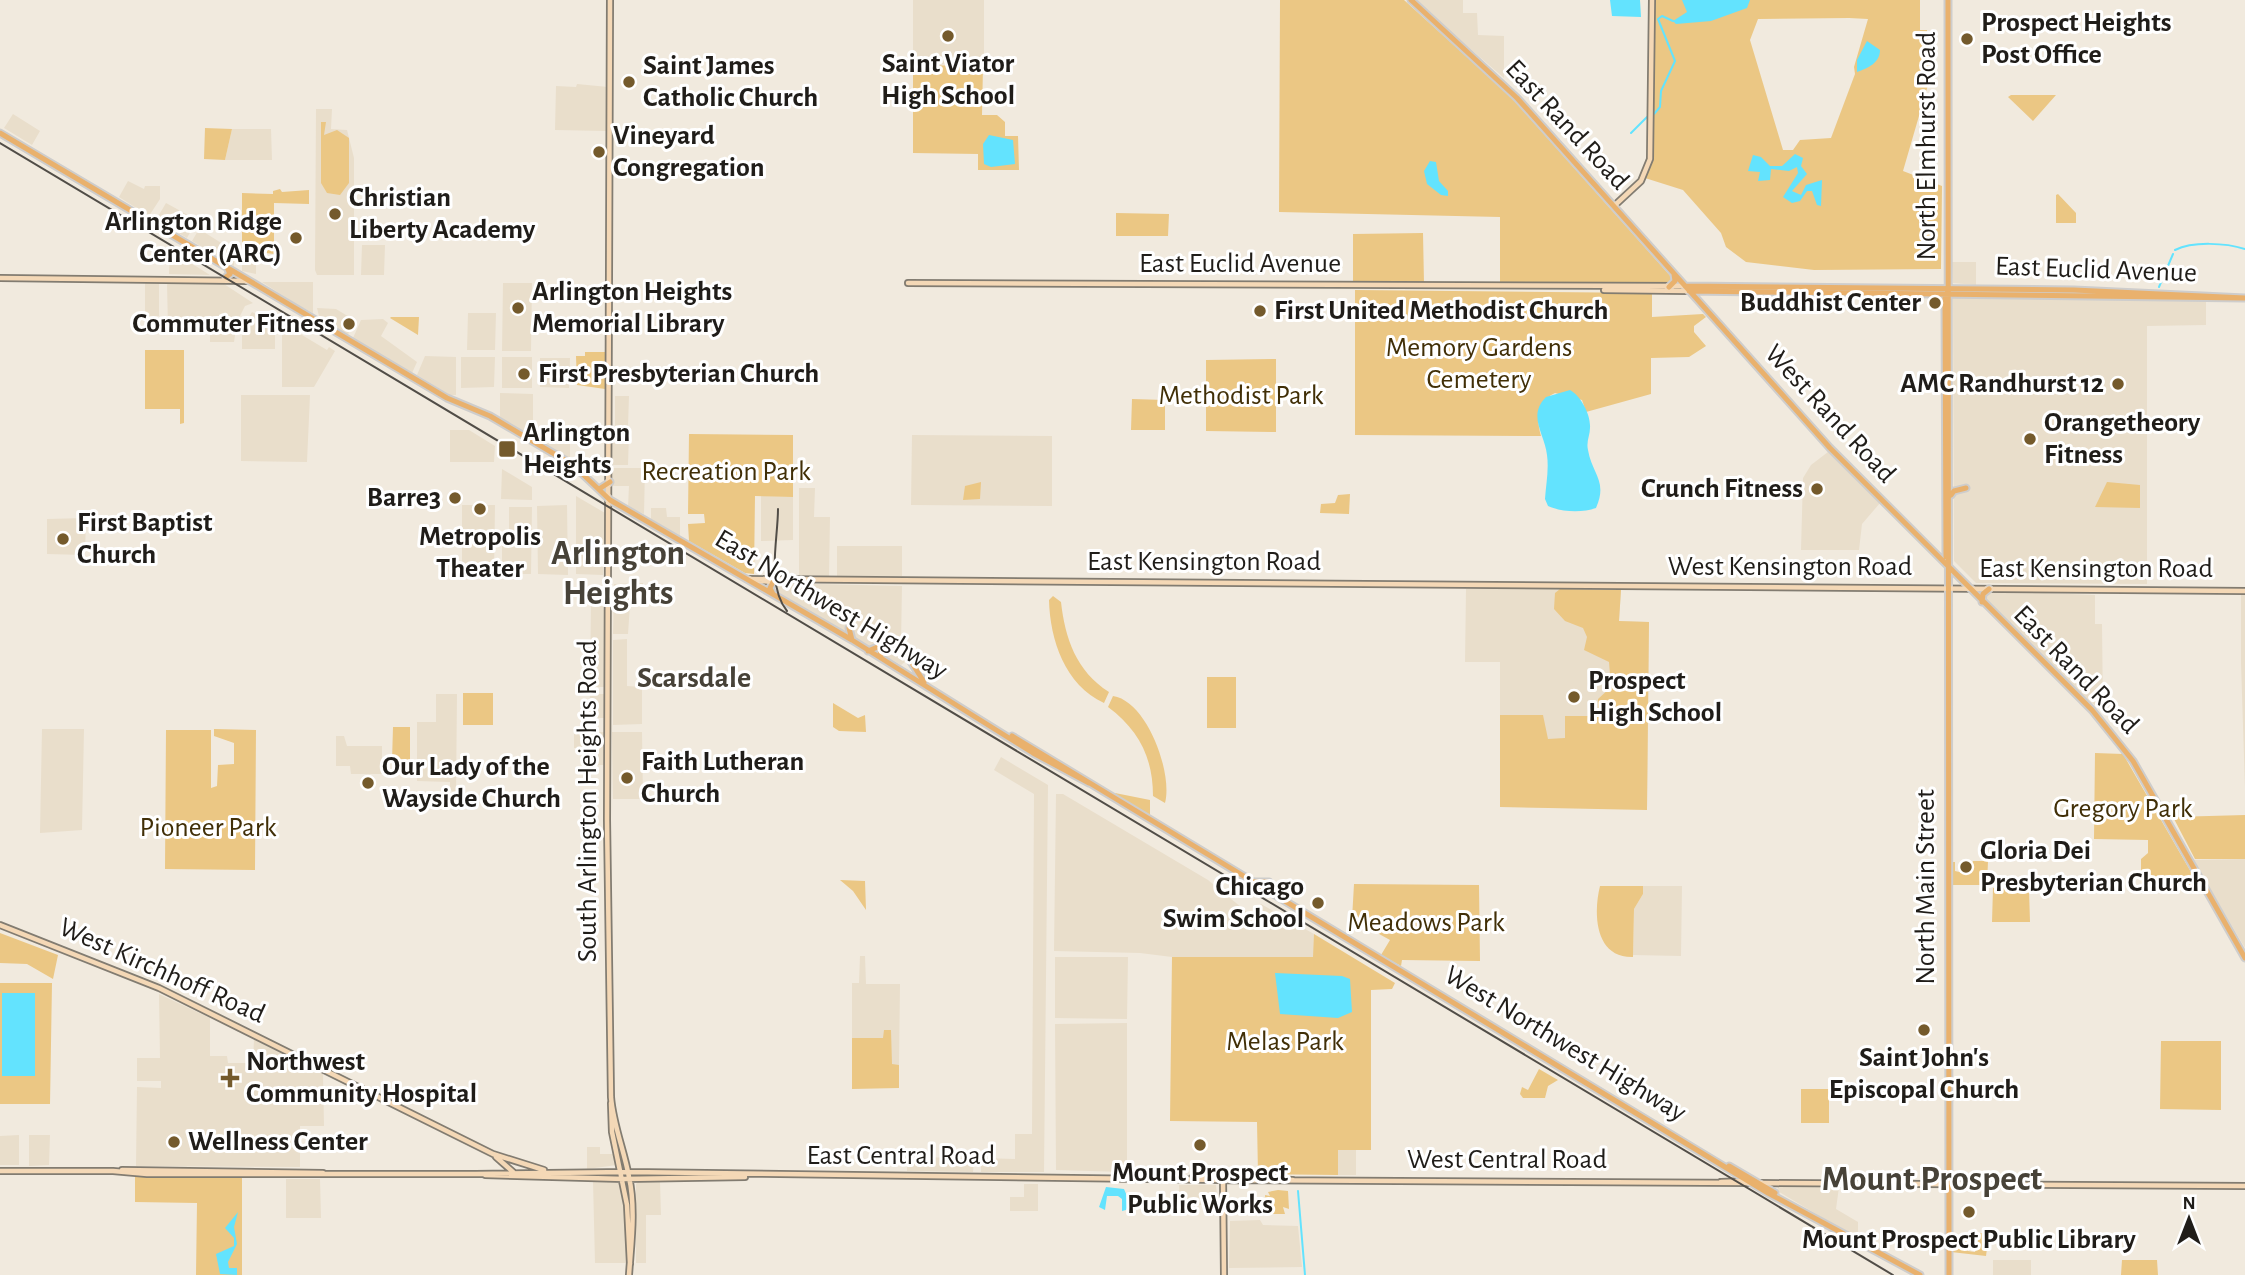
<svg xmlns="http://www.w3.org/2000/svg" width="2245" height="1275" viewBox="0 0 2245 1275" font-family="'Alegreya Sans',sans-serif">
<style>
.built{fill:#e9decb}
.green{fill:#ebc784;fill-rule:evenodd}
.water{fill:#63e3fe}
.lines{fill:none;stroke-linecap:round;stroke-linejoin:round}
.stream{stroke:#63e3fe;stroke-width:2}
.secondary-casing{stroke:#827c71;stroke-width:8}
.primary-casing{stroke:#cecdcc;stroke-width:9}
.secondary{stroke:#f4d8b6;stroke-width:4.5}
.primary{stroke:#e9b16d;stroke-width:5}
.rail{stroke:#514d47;stroke-width:2}
.poi-dot{fill:#745a2c;stroke:#fff;stroke-width:2.5}
.labels{text-anchor:middle;dominant-baseline:central;stroke-width:6;stroke-linejoin:round;paint-order:stroke}
.poi-label{font-size:28px;font-weight:bold;fill:#201d19;stroke:#fff;text-anchor:start}
.street-label{font-size:28px;fill:#201d19;stroke:#fff}
.park-label{font-size:28px;fill:#412f07;stroke:#fff}
.neighbourhood-label{font-size:30px;font-weight:bold;fill:#474238;stroke:#fff}
.district-label{font-size:35px;font-weight:bold;fill:#474238;stroke:#fff}
</style>
<rect width="100%" height="100%" fill="#f1eade"/>
<path class="built" d="M913,0H984V65L913,64Z
M1414,0H1463V13H1477L1478,35L1504,36V78Z
M577,84L608,87L607,131L555,130L556,86L576,87Z
M316,109H332L331,129L347,130L354,158V275H317L315,270Z
M13,114L40,131L32,145L4,128Z
M232,129H271L272,160H225Z
M128,181L144,189L145,186H160V199L149,216L119,197Z
M166,203L197,220L187,238L156,220Z
M199,229L234,251V266L192,241Z
M362,245H385L384,275H361Z
M170,250L210,275L169,274Z
M242,250H256V274L242,271Z
M1952,262H1976V285L1953,283Z
M262,282H313V313L296,304Z
M145,283H159V316H145Z
M167,283L224,284L253,303L245,306L237,322L234,342H210V327L168,328Z
M503,283H532L531,351H502Z
M1953,296L2206,301V325L2147,326V584L1976,583L1954,561Z
M317,308L336,309L356,321L347,336L320,320Z
M252,312L275,323V349H242V330Z
M468,313H496L495,350H467Z
M383,319L388,323L381,336L417,362L412,373L353,338L361,320Z
M282,323L327,350L329,347L335,351L314,387H282Z
M425,356L456,357V395H450L417,375Z
M461,357H495L494,387L461,388Z
M502,357H532V388H502Z
M540,358H570L569,388L540,387Z
M500,393L533,394V437L500,419Z
M241,395H310L307,462L241,461Z
M615,396H629L628,426H615Z
M450,430H469L495,446L494,462H450Z
M538,431L570,432V459L538,440Z
M612,432H629L628,465H612Z
M912,435L1052,436V506L911,505Z
M1828,452L1880,503L1862,524L1859,550H1801L1803,478L1811,465Z
M612,468H645L644,514L628,507L629,486H612Z
M502,469L532,487V500L501,499Z
M799,488H815L814,517H830L829,577H799Z
M576,496L605,513L603,575L576,574Z
M761,496L793,497V540L761,541Z
M462,505H495L494,575H462Z
M567,505L568,575L538,574L537,506Z
M509,507H532L531,574H502V531H509Z
M651,508H666L667,517H680V536L651,519Z
M86,518L85,555L47,554V519Z
M837,546H902V576H837Z
M643,583V590H631L628,634H613L614,584Z
M777,583L902,586L901,643L905,662L901,665L778,593Z
M1504,588L1621,590L1619,621L1649,622L1647,809L1500,807V662H1465L1466,589Z
M1992,591L2095,595V624H2102L2103,712L2077,691L1985,598L1986,592Z
M2241,594H2245V788L2241,663Z
M591,601H606L605,687H590Z
M627,639V686L642,687V724L613,725V640Z
M436,694H457L456,795L450,789V782L417,781V722H436Z
M590,694H605L604,718H589Z
M42,729H84L82,830L40,833Z
M574,732H604V765H589V748H574Z
M612,732H642L643,799H613Z
M336,736H344L347,746H382V774H351L350,766H336Z
M1001,757L1048,785L1044,1172H981V1158L1015,1159V1134H1032L1034,794L994,770Z
M1056,794H1063L1208,880L1247,912H1253L1261,904L1314,934V957H1172L1140,953L1054,951Z
M2245,859V948L2193,860Z
M1643,886H1682L1681,956L1633,955L1634,909L1643,894Z
M860,956H865L866,984H900L899,1065H892L852,1038V983H859Z
M1055,957H1128L1127,1019L1055,1018Z
M159,994L210,1018V1056H227L228,1063H253L254,1039L323,1074L324,1126H300V1167L136,1166L137,1087L161,1088V1081H137V1058H160Z
M1127,1023V1169L1124,1172L1056,1170L1055,1024Z
M19,1135V1165H0V1136Z
M29,1135H50L49,1165L29,1166Z
M587,1147H600V1154H615L617,1165L587,1169Z
M1337,1150H1356V1175H1338Z
M907,1157L974,1158L973,1172L907,1171Z
M286,1179H320L321,1218H286Z
M593,1181L621,1183L626,1229V1263H595Z
M639,1181H660L661,1215H646V1263H636V1184Z
M1024,1184H1038V1211H1010V1197H1024Z
M1179,1185H1216L1218,1205H1180Z
M1779,1187H1839L1836,1209L1858,1222V1239L1776,1190Z
M1260,1220L1263,1225L1298,1226L1302,1267L1229,1268L1230,1221Z
M1993,1260H2031V1275H1993Z"/>
<path class="green" d="M1280,0H1404L1510,96L1673,279L1670,285H1500V217L1279,212Z
M1655,0H1920V30H1927L1928,85L1903,171L1942,186L1941,269L1814,270L1746,262L1726,247L1721,233L1683,190L1645,178L1651,163L1652,147ZM1849,18L1868,19L1854,67L1855,74L1831,138L1800,140L1793,150H1783L1750,40L1758,19Z
M913,65L983,66L982,115H997L1005,122V136H1018L1019,170H978V154L913,153Z
M2011,95H2056L2033,121L2008,97Z
M321,122H326L324,135L337,130L349,138V183L340,195L327,193L321,183Z
M205,128L232,129L225,160L204,159Z
M280,189L282,192L309,190V204L274,203V254L242,250V193L273,194V191Z
M2058,194L2076,213V223H2056V195Z
M1116,213L1169,214L1168,236H1116Z
M1423,233L1424,283H1353V234Z
M1355,290L1652,293V317L1703,314L1706,317L1694,326V332L1706,346L1689,357L1651,358V394L1586,412L1582,400L1555,393C1536,402 1536,417 1541,436L1355,435Z
M419,317L418,335L390,318L391,317Z
M145,350H184V423L180,424V409H145Z
M585,352H607L605,389L577,385L576,356H585Z
M1276,359V432L1206,431V360Z
M1132,399L1165,400V430H1131Z
M689,434L793,435V497L755,496L754,574L745,573L689,541L688,524L705,523L704,514H688Z
M981,482L980,499L963,500L965,486Z
M2107,482L2140,485V508L2095,507Z
M1350,494L1349,514L1320,513L1321,504L1335,503L1338,495Z
M1560,589L1621,590L1619,621L1649,622L1647,810L1500,807V715H1543L1548,739L1565,738V716H1598V699L1611,687L1609,662L1584,650L1587,637L1583,628L1565,621L1554,609L1555,593Z
M1053,596L1061,602C1065,638 1076,671 1109,692L1104,703C1065,685 1050,640 1049,600Z
M1207,677H1236V728H1207Z
M463,693H493V725H463Z
M1113,696C1147,701 1173,773 1165,803L1153,796C1153,758 1139,730 1108,707Z
M833,703L858,718L865,715L866,732L839,731L833,727Z
M393,727H410V761H392Z
M214,729L256,730L255,870L165,869L166,730H211V788L217,786L218,765L234,764V743L214,736Z
M2095,753L2123,754L2199,886H2141V859L2148,853V840L2094,839Z
M1115,793L1150,800V815L1116,795Z
M2245,815V859H2195L2173,817Z
M1973,861H1988L1987,885H1951L1949,862H1955V871L1968,874Z
M840,880L865,881L866,910L853,891Z
M1354,884L1479,885L1480,961L1402,960L1401,966L1381,955L1390,940L1352,919Z
M1600,886H1643V894L1634,909L1633,957C1595,958 1593,914 1600,886Z
M1993,888L2029,889L2030,922H1992Z
M0,933L58,955L53,979L27,964L0,963Z
M1314,934L1395,983L1392,989L1371,990V1150H1338V1175L1258,1174L1257,1122L1170,1121L1172,957H1313Z
M0,983H52L50,1104H0Z
M884,1030H891L892,1064L899,1065V1088L852,1089V1038H883Z
M2161,1041H2221V1110L2160,1109Z
M1539,1069L1558,1080L1548,1086L1545,1098H1523L1520,1094L1522,1087L1528,1090Z
M1801,1089H1829V1123H1801Z
M135,1177L242,1178V1275H196L197,1203L135,1202Z
M1278,1190L1288,1191L1289,1209L1283,1207L1285,1214H1266L1265,1195L1270,1196L1268,1192Z
M1980,1233H1989L1986,1256L1951,1252L1950,1236H1957L1958,1241H1968V1251L1975,1252Z
M2122,1260H2157L2158,1275H2121Z"/>
<path class="water" d="M1610,0H1640L1641,17L1612,16Z
M1682,0H1750L1747,8L1711,21L1676,24L1673,21L1687,12Z
M1867,41L1880,50C1880,63 1868,68 1857,72V60Z
M989,135L1013,140L1015,164L991,167L984,164L983,144Z
M1795,154L1803,158L1801,166L1807,174L1792,191L1801,195L1806,185L1822,180L1821,206L1817,205L1812,191H1807L1800,201L1792,203L1783,197L1798,173L1797,167L1789,171L1771,169L1770,180L1758,181L1760,172L1748,171L1753,155L1761,157L1770,166H1782Z
M1430,161L1436,162L1439,181L1448,191V196L1441,195L1427,184L1424,171Z
M1570,390C1581,396 1591,415 1590,428C1590,435 1586,442 1588,450C1592,474 1608,481 1596,508C1582,513 1561,512 1548,506L1545,499C1546,484 1549,470 1547,455C1545,434 1527,416 1546,397Z
M1275,973L1342,976L1350,979L1352,1012L1338,1018L1280,1014Z
M2,993H35V1076H2Z
M1106,1187L1124,1189L1130,1203L1126,1210L1122,1211V1199L1118,1196H1107L1105,1210L1099,1207Z
M238,1212L234,1227L237,1244L228,1262L229,1268H237V1275L220,1274L216,1254L234,1246V1238L225,1228Z"/>
<g class="lines">
<path class="stream" d="M1654,114L1660,107L1661,91L1675,61L1658,19L1662,16L1673,21
M1631,133L1647,117
M2175,250C2193,241 2226,243 2245,249
M2159,287L2173,254
M1298,1191L1305,1275"/>
<g class="secondary-casing">
<path id="secondary" d="M610,0L607,820L611,1097C613,1124 624,1150 629,1177C636,1209 631,1244 629,1275
M1614,206L1641,181L1650,159L1652,0
M0,278L249,281
M908,283L1685,286
M1604,290L1689,291
M747,579L2245,591
M750,580L773,582
M0,925L159,988L493,1154L544,1170
M611,1103L612,1132L627,1205L630,1264
M496,1157L513,1172
M122,1170L323,1173
M0,1171H113
M113,1171L147,1174H476
M476,1174L628,1172L1223,1180L1751,1183
M485,1175L624,1179L745,1177
M1193,1177L1293,1180
M1223,1178L1224,1275
M1721,1182L1747,1181
M1759,1183L2245,1186"/>
</g>
<g class="primary-casing">
<path id="primary" d="M1411,0L1517,98L1830,448L2092,710L2133,761L2245,958
M1948,0L1949,1275
M0,133L447,398L490,416L573,465L610,500L852,640L1033,753L1089,783
M226,277L230,274L227,267
M1685,286L2074,290L2245,298
M1669,287L1675,281L1674,274
M1689,291L2244,298
M599,489L610,482
M1951,495L1954,491L1966,488
M1946,557L1945,298L1947,293
M773,594L770,588L773,582
M1982,602L1983,594L1989,589
M849,628L852,640
M868,651L880,646L881,658
M908,657L924,682
M1012,736L1768,1193L1920,1275
M1252,882H1269V892
M1729,1166L1775,1193"/>
</g>
<use href="#secondary" class="secondary"/>
<use href="#primary" class="primary"/>
<path class="rail" d="M0,143L1893,1275
M778,509C778,540 766,585 787,611"/>
</g>
<g class="poi-dot">
<circle cx="948" cy="36" r="7"/>
<circle cx="1967" cy="39" r="7"/>
<circle cx="629" cy="82" r="7"/>
<circle cx="599" cy="152" r="7"/>
<circle cx="335" cy="214" r="7"/>
<circle cx="296" cy="238" r="7"/>
<circle cx="1935" cy="303" r="7"/>
<circle cx="518" cy="308" r="7"/>
<circle cx="1260" cy="311" r="7"/>
<circle cx="349" cy="324" r="7"/>
<circle cx="524" cy="374" r="7"/>
<circle cx="2118" cy="384" r="7"/>
<circle cx="2030" cy="439" r="7"/>
<rect x="498" y="440" width="18" height="18" rx="3.5"/>
<circle cx="1817" cy="489" r="7"/>
<circle cx="455" cy="498" r="7"/>
<circle cx="480" cy="509" r="7"/>
<circle cx="63" cy="539" r="7"/>
<circle cx="1574" cy="697" r="7"/>
<circle cx="627" cy="778" r="7"/>
<circle cx="368" cy="783" r="7"/>
<circle cx="1966" cy="867" r="7"/>
<circle cx="1318" cy="903" r="7"/>
<circle cx="1924" cy="1030" r="7"/>
<path d="M226.5 1067.5h7v7h7v7h-7v7h-7v-7h-7v-7h7z"/>
<circle cx="174" cy="1142" r="7"/>
<circle cx="1200" cy="1145" r="7"/>
<circle cx="1969" cy="1212" r="7"/>
</g>
<g class="labels">
<g class="poi-label">
<text x="1981" y="23">Prospect Heights<tspan x="1981" dy="32">Post Office</tspan></text>
<text x="948" y="64" text-anchor="middle">Saint Viator<tspan x="948" dy="32">High School</tspan></text>
<text x="643" y="66">Saint James<tspan x="643" dy="32">Catholic Church</tspan></text>
<text x="613" y="136">Vineyard<tspan x="613" dy="32">Congregation</tspan></text>
<text x="349" y="198">Christian<tspan x="349" dy="32">Liberty Academy</tspan></text>
<text x="282" y="222" text-anchor="end">Arlington Ridge<tspan x="282" dy="32">Center (ARC)</tspan></text>
<text x="532" y="292">Arlington Heights<tspan x="532" dy="32">Memorial Library</tspan></text>
<text x="1921" y="303" text-anchor="end">Buddhist Center</text>
<text x="1274" y="311">First United Methodist Church</text>
<text x="335" y="324" text-anchor="end">Commuter Fitness</text>
<text x="538" y="374">First Presbyterian Church</text>
<text x="2104" y="384" text-anchor="end">AMC Randhurst 12</text>
<text x="2044" y="423">Orangetheory<tspan x="2044" dy="32">Fitness</tspan></text>
<text x="523" y="433">Arlington<tspan x="523" dy="32">Heights</tspan></text>
<text x="1803" y="489" text-anchor="end">Crunch Fitness</text>
<text x="441" y="498" text-anchor="end">Barre3</text>
<text x="77" y="523">First Baptist<tspan x="77" dy="32">Church</tspan></text>
<text x="480" y="537" text-anchor="middle">Metropolis<tspan x="480" dy="32">Theater</tspan></text>
<text x="1588" y="681">Prospect<tspan x="1588" dy="32">High School</tspan></text>
<text x="641" y="762">Faith Lutheran<tspan x="641" dy="32">Church</tspan></text>
<text x="382" y="767">Our Lady of the<tspan x="382" dy="32">Wayside Church</tspan></text>
<text x="1980" y="851">Gloria Dei<tspan x="1980" dy="32">Presbyterian Church</tspan></text>
<text x="1304" y="887" text-anchor="end">Chicago<tspan x="1304" dy="32">Swim School</tspan></text>
<text x="1924" y="1058" text-anchor="middle">Saint John's<tspan x="1924" dy="32">Episcopal Church</tspan></text>
<text x="246" y="1062">Northwest<tspan x="246" dy="32">Community Hospital</tspan></text>
<text x="188" y="1142">Wellness Center</text>
<text x="1200" y="1173" text-anchor="middle">Mount Prospect<tspan x="1200" dy="32">Public Works</tspan></text>
<text x="1969" y="1240" text-anchor="middle">Mount Prospect Public Library</text>
</g>
<g class="street-label">
<text transform="translate(1567 125) rotate(47)">East Rand Road</text>
<text transform="translate(1927 146) rotate(-90)">North Elmhurst Road</text>
<text x="1240" y="264">East Euclid Avenue</text>
<text transform="translate(2096 270) rotate(2)">East Euclid Avenue</text>
<text transform="translate(1830 414) rotate(47)">West Rand Road</text>
<text x="1204" y="562">East Kensington Road</text>
<text x="1790" y="567">West Kensington Road</text>
<text x="2096" y="569">East Kensington Road</text>
<text transform="translate(831 605) rotate(31)">East Northwest Highway</text>
<text transform="translate(2076 670) rotate(46)">East Rand Road</text>
<text transform="translate(588 801) rotate(-90)">South Arlington Heights Road</text>
<text transform="translate(1926 887) rotate(-90)">North Main Street</text>
<text transform="translate(162 971) rotate(24)">West Kirchhoff Road</text>
<text transform="translate(1565 1044) rotate(31)">West Northwest Highway</text>
<text x="901" y="1156">East Central Road</text>
<text x="1507" y="1160">West Central Road</text>
</g>
<g class="park-label">
<text x="1479" y="348">Memory Gardens<tspan x="1479" dy="32">Cemetery</tspan></text>
<text x="1241" y="396">Methodist Park</text>
<text x="726" y="472">Recreation Park</text>
<text x="2123" y="809">Gregory Park</text>
<text x="208" y="828">Pioneer Park</text>
<text x="1426" y="923">Meadows Park</text>
<text x="1285" y="1042">Melas Park</text>
</g>
<g class="neighbourhood-label">
<text x="694" y="678">Scarsdale</text>
</g>
<g class="district-label">
<text x="618" y="553">Arlington<tspan x="618" dy="40">Heights</tspan></text>
<text x="1932" y="1179">Mount Prospect</text>
</g>
</g>
<g transform="translate(2189 1219)" stroke="#ffffff" stroke-width="5" paint-order="stroke">
<path d="M0-5L12 26L0 18L-12 26Z" fill="#201d19"/>
<text y="-10" font-size="19" font-weight="bold" text-anchor="middle" fill="#201d19">N</text>
</g>
</svg>
